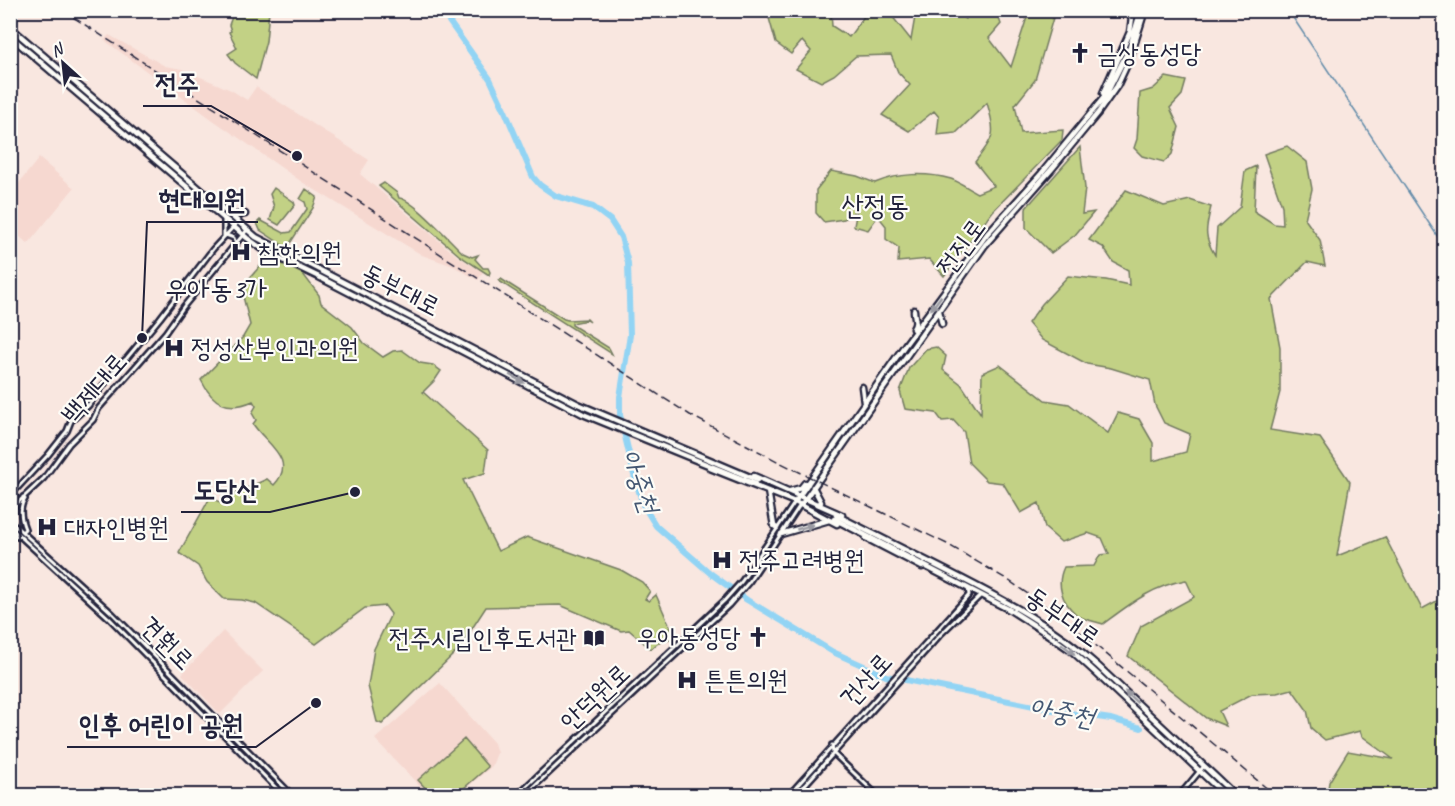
<svg xmlns="http://www.w3.org/2000/svg" width="1455" height="806" viewBox="0 0 1455 806" font-family="Caveat,'Poor Story',sans-serif">
<style>
.built{fill:#f6d8d0}
.green{fill:#c2d185;stroke:#727a60;stroke-width:1.5}
.lines{fill:none;stroke-linecap:round;stroke-linejoin:round}
.stream{stroke:#658daa;stroke-width:1.5}
.river{stroke:#92d4f4;stroke-width:6}
.primary-tunnel{stroke:#cec0bf;stroke-width:4.5;stroke-dasharray:4.5 2;stroke-linecap:butt}
.tertiary-casing{stroke:#22223b;stroke-width:8}
.primary-casing{stroke:#22223b;stroke-width:9}
.tertiary{stroke:#fdfcf7;stroke-width:3}
.primary{stroke:#fdfcf7;stroke-width:4.5}
.rail{stroke:#22223b;stroke-width:1.5;stroke-dasharray:9 4.5;stroke-linecap:butt}
.oneway{fill:#9a9aa2}
.labels{text-anchor:middle;dominant-baseline:central;stroke-width:4.5;stroke-linejoin:round;paint-order:stroke}
.poi-label{font-size:26px;fill:#22223b;stroke:#fdfcf7;text-anchor:start}
.street-label{font-size:26px;fill:#22223b;stroke:#fdfcf7}
.water-label{font-size:27px;font-style:italic;fill:#445772;stroke:#fdfcf7}
.quarter-label{font-size:28px;fill:#22223b;stroke:#fdfcf7}
.leader{fill:none;stroke:#22223b;stroke-width:2}
.callout-dot{fill:#22223b;stroke:#fdfcf7;stroke-width:2}
.callout-label{font-size:27px;text-anchor:middle;font-weight:bold;fill:#22223b;stroke:#fdfcf7;stroke-width:4.5;stroke-linejoin:round;paint-order:stroke}
</style>
<rect width="100%" height="100%" fill="#f9e7e0"/>
<filter id="ink" filterUnits="userSpaceOnUse"><feTurbulence type="fractalNoise" baseFrequency=".0167" numOctaves="2"/><feDisplacementMap in="SourceGraphic" scale="12" xChannelSelector="R" yChannelSelector="G"/><feConvolveMatrix kernelMatrix="1 2 1 2 8 2 1 2 1" color-interpolation-filters="sRGB"/></filter>
<g filter="url(#ink)">
<path class="built" d="M109,35L165,66L182,69L231,90L247,100L256,87L369,160L360,174L457,256L483,272L478,280L453,266L422,255L302,182L213,120L104,40Z
M39,158L74,188L28,244L11,229V193Z
M223,631L263,671L220,714L182,674Z
M440,683L494,743L497,753L492,766L458,795H428L375,739Z"/>
<path class="green" d="M241,10L269,11L266,41L256,79L235,63L228,54L237,48L229,32L231,31L229,25L233,14Z
M767,11H831L832,26L849,37L865,15V11H888L911,40L916,11H956L965,19L967,11H996L1001,24L989,38L1011,67L1029,11H1055L1035,80L1015,105L1021,133L1063,130L1062,140L993,211L944,276L929,259L898,262L899,248L886,239V226L878,216L868,230L854,226L857,210L844,219L824,222L816,213V190L831,171L857,176L875,183C898,173 926,172 951,179C960,182 969,189 977,193L994,186L975,162C994,137 997,135 987,103L956,133L937,135L939,117L934,111L909,131L882,115L910,85L898,72L891,55L856,56L834,75L821,82L796,69L811,51L802,41L791,54L776,43Z
M1166,77L1186,81L1182,95L1170,108L1179,127L1172,154L1164,162L1142,156L1134,148L1137,139L1140,93L1153,89Z
M1287,146L1307,162L1312,189L1305,219L1320,240L1325,266L1307,262L1271,299L1280,347V392L1270,430L1320,438L1350,482L1337,556L1385,537L1422,609L1444,597V795H1327L1329,782L1348,751L1393,759L1362,736L1360,731L1325,740L1311,728L1307,710L1292,689L1277,693L1252,694L1219,711L1226,726L1206,718L1128,656L1141,626L1194,597L1186,580C1152,586 1130,604 1103,624C1095,621 1082,620 1076,614C1061,601 1056,584 1064,567L1094,566L1100,555L1109,554L1102,538L1088,533L1061,542L1045,528L1039,503L1021,513L1003,483L987,481L969,463L964,432L953,420L942,421L936,413L905,409L900,391L909,368L926,349L936,347L946,356L943,370L961,384L981,414L982,373L1000,365L1045,400L1069,404L1108,433L1118,413L1139,419L1153,443V461L1186,452L1190,434L1164,423L1155,405L1150,380L1111,368L1087,364L1042,340L1028,323L1042,304L1068,276L1106,280L1129,285L1128,270L1113,262L1103,247L1089,240L1126,190L1164,206L1190,200L1211,207C1206,228 1203,236 1215,255L1217,228L1240,207L1245,171L1256,166L1254,211L1274,224L1283,225L1282,206L1264,154Z
M1080,147L1085,188L1082,214L1094,212L1075,235L1051,253L1026,228V208Z
M384,183L397,193L399,198C413,199 450,241 463,253L472,257L478,255L475,259L483,268H488L490,272L489,275L460,256L379,186Z
M274,188L294,202L295,205L279,225L270,220L274,207L270,194Z
M306,189L317,197L313,208L287,248L260,230L257,223L260,220L284,233L291,232L307,209L305,202L300,199Z
M268,257L303,274L319,295L321,303L352,327L364,343L383,357L393,351L402,350L420,363L433,365L441,371L435,380L423,392L488,450L485,473L463,480L498,551L527,537L621,570L642,582L650,591L645,599L649,601L656,595C657,597 670,627 671,629C671,633 670,637 669,640L663,639L651,649L629,630L621,631L560,605L486,607L458,650L382,724L377,722L368,686L374,649L391,614L385,606L365,608L316,644L255,603L242,600L224,599L207,582L198,566L179,553L211,496L220,503L234,494L267,479L274,485C298,460 266,444 253,424L256,420L252,413L256,406L253,401C228,412 213,404 201,380L243,337L250,325L241,288Z
M501,279L564,319L568,320L587,319L590,322L587,320L572,323V325L609,348L612,354L499,281Z
M464,739L488,767L456,795H432L418,780Z"/>
<g class="lines">
<path class="stream" d="M1288,10L1444,246"/>
<path class="river" d="M441,10L490,79L505,111L533,177L540,185L556,196L593,207L610,220L621,237L628,263L630,335L620,397V415L634,475L643,505L656,526L710,573L747,600L833,652L886,676L1063,712L1111,719L1141,728"/>
<path class="primary-tunnel" d="M757,480L785,492
M803,500L836,515
M807,506L834,519"/>
<g class="tertiary-casing">
<path id="tertiary" d="M224,218V237
M226,235L234,238L236,245
M10,496L48,455L67,431L71,421L88,406L118,366L127,358L160,318L213,249L238,222
M10,501L15,496L13,493
M10,510L44,478L69,444L93,420L99,408L165,333L184,306L247,230
M10,521L113,614L293,796
M10,527L109,618L284,796
M22,532L25,529C21,519 19,507 25,499L23,497
M10,535L18,537L19,535
M832,745L833,753L878,796
M516,796L724,601L742,581L795,502
M524,796L729,605L749,582L800,505
M788,796L969,595L968,588
M795,796L940,635L980,596
M1179,796L1204,766"/>
</g>
<g class="primary-casing">
<path id="primary" d="M10,27L256,237L578,404L757,480
M10,36L247,238L267,252L319,277L583,414L755,484
M1106,95L1103,93L1130,32L1133,10
M231,216L245,214
M914,310C914,318 918,321 913,329L915,331
M939,311L942,324
M862,387L864,402
M710,468L795,502L837,524
M754,476L842,515
M813,487L821,502L820,505
M768,491L774,526L777,528
M790,491L801,488L805,483L808,484
M795,502L905,345L987,234L1041,174L1106,95L1130,47L1141,10
M801,505L985,245L1051,170L1098,113L1117,86L1130,58L1145,10
M836,515C875,535 913,554 951,573C1004,600 1054,626 1098,666L1236,796
M834,519L1010,610L1043,631L1073,652L1096,673L1226,796
M781,534L829,520
M866,538L922,567"/>
</g>
<use href="#tertiary" class="tertiary"/>
<use href="#primary" class="primary"/>
<path class="rail" d="M62,10L690,415L781,463L947,544L1008,580L1069,623L1276,796"/>
</g>
<defs><path id="oneway-solid" d="M-6-.8H1V-3.2L6.5 0L1 3.2V.8H-6Z" transform="scale(1.5)"/></defs>
<g class="oneway">
<use href="#oneway-solid" transform="translate(936 303) rotate(127)"/>
<use href="#oneway-solid" transform="translate(517 379) rotate(29)"/>
<use href="#oneway-solid" transform="translate(805 527) rotate(-16)"/>
<use href="#oneway-solid" transform="translate(1068 649) rotate(38)"/>
<use href="#oneway-solid" transform="translate(1131 697) rotate(-137)"/>
</g>
</g>
<defs>
<g id="church-bare" transform="scale(1.62)"><path d="M-1.2-6h2.4v3.5h3.3v2.4h-3.3V6h-2.4V-.1h-3.3v-2.4h3.3Z" fill="#22223b" stroke="#fdfcf7" stroke-width="2.5" paint-order="stroke"/></g>
<g id="hospital-bare" transform="scale(1.62)"><path d="M-5-5h3v3.5h4V-5h3V5h-3V1.5h-4V5h-3Z" fill="#22223b" stroke="#fdfcf7" stroke-width="2.5" paint-order="stroke"/></g>
<g id="library-bare" transform="scale(1.62)"><path d="M-6-4Q-3-5.5-.7-3.5V5Q-3 3-6 4ZM6-4Q3-5.5 .7-3.5V5Q3 3 6 4Z" fill="#22223b" stroke="#fdfcf7" stroke-width="2.5" paint-order="stroke"/></g>
</defs>
<g fill-rule="evenodd">
<use href="#church-bare" x="1080" y="53"/>
<use href="#hospital-bare" x="241" y="252"/>
<use href="#hospital-bare" x="174" y="348"/>
<use href="#hospital-bare" x="47" y="527"/>
<use href="#hospital-bare" x="722" y="560"/>
<use href="#church-bare" x="758" y="637"/>
<use href="#library-bare" x="594" y="638"/>
<use href="#hospital-bare" x="687" y="680"/>
</g>
<g class="labels">
<g class="poi-label">
<text x="1097" y="53">금상동성당</text>
<text x="258" y="252">참한의원</text>
<text x="191" y="348">정성산부인과의원</text>
<text x="64" y="527">대자인병원</text>
<text x="739" y="560">전주고려병원</text>
<text x="741" y="637" text-anchor="end">우아동성당</text>
<text x="577" y="638" text-anchor="end">전주시립인후도서관</text>
<text x="704" y="680">튼튼의원</text>
</g>
<g class="street-label">
<text transform="translate(961 247) rotate(-54)">전진로</text>
<text transform="translate(401 290) rotate(27)">동부대로</text>
<text transform="translate(94 388) rotate(-49)">백제대로</text>
<text transform="translate(1063 617) rotate(35)">동부대로</text>
<text transform="translate(167 643) rotate(45)">견훤로</text>
<text transform="translate(866 680) rotate(-48)">건산로</text>
<text transform="translate(595 697) rotate(-43)">안덕원로</text>
</g>
<g class="water-label">
<text transform="translate(640 481) rotate(71)">아중천</text>
<text transform="translate(1062 712) rotate(11)">아중천</text>
</g>
<g class="quarter-label">
<text x="875" y="205">산정동</text>
<text x="216" y="288">우아동3가</text>
</g>
</g>
<path class="leader" d="M297 156L211 106H143M142 338L147 222H258M355 492L270 512H181M316 703L256 747H67"/>
<g class="callout-dot">
<circle cx="297" cy="156" r="6"/>
<circle cx="142" cy="338" r="6"/>
<circle cx="355" cy="492" r="6"/>
<circle cx="316" cy="703" r="6"/>
</g>
<g class="callout-label">
<text x="177" y="93">전주</text>
<text x="202" y="209">현대의원</text>
<text x="226" y="499">도당산</text>
<text x="161" y="734">인후 어린이 공원</text>
</g>
<rect width="1455" height="806" fill="none" stroke="#fdfcf7" stroke-width="36"/>
<rect x="18" y="18" width="1419" height="770" fill="none" stroke="#22223b" stroke-width="2" filter="url(#ink)"/>
<g transform="translate(63 63) rotate(333)" stroke="#fdfcf7" stroke-width="4.5" paint-order="stroke">
<path d="M0-4.5L10 22L0 15L-10 22Z" fill="#22223b"/>
<text y="-9" font-size="16" font-weight="bold" text-anchor="middle" fill="#22223b">N</text>
</g>
</svg>
